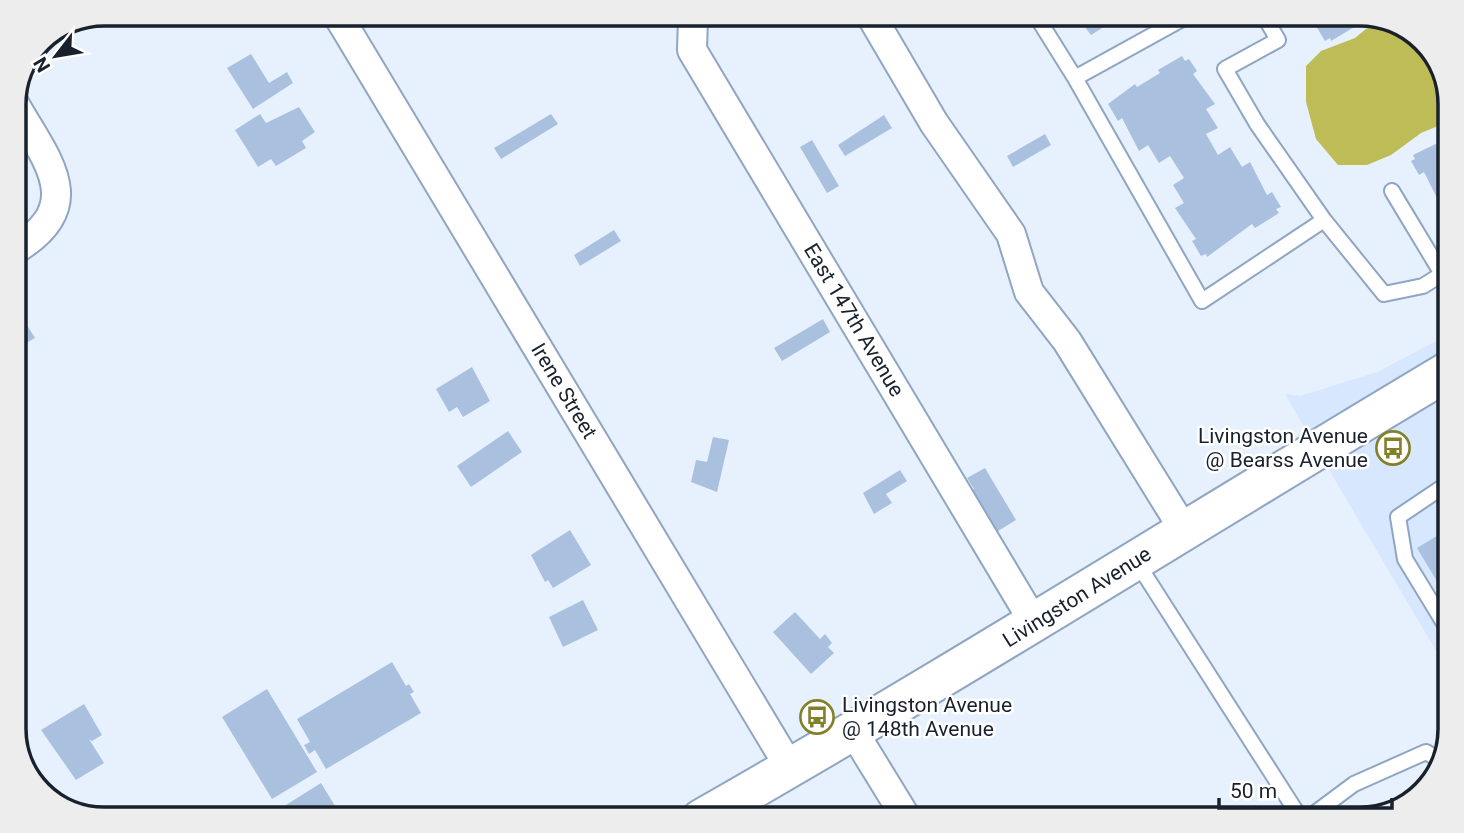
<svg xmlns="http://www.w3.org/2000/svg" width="1464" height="833" viewBox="0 0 1464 833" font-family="Roboto,sans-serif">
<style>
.built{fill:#d6e7fe}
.water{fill:#bdbc56}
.building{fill:#aac0df}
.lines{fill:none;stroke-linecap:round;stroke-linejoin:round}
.lane-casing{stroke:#8fa5c3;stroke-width:18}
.street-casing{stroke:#8fa5c3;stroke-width:32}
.secondary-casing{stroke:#8fa5c3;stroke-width:42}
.lane{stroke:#fff;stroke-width:14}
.street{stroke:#fff;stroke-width:28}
.secondary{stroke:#fff;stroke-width:38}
.labels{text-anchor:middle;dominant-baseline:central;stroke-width:5;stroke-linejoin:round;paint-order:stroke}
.street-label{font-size:21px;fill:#19212d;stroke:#fff}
.poi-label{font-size:21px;fill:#19212d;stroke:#fff;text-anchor:end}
.rim{fill:none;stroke:#19212d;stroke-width:3.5}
</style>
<rect width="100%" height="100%" fill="#e7f1fe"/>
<path class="built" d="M1450,334V356L1311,439L1285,394L1300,396L1377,372Z
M1450,384V674L1323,460Z"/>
<path class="water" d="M1378,19C1386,21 1398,22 1405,26C1438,46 1450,85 1450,121L1421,133L1391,155L1367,165H1338L1316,139L1306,102V66L1321,51L1355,38Z"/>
<path class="building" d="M1075,14H1116L1105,21L1107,25L1091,35Z
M1315,14H1360L1365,15L1354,22L1356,26L1331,41L1330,38L1325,41L1316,26L1320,23Z
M76,26L77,29L50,46L45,38Z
M251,54L269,83L287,72L293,83L253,109L227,68Z
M1182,56L1185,61L1189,59L1197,71L1193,74L1215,104L1206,109L1218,128L1206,134L1218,155L1230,147L1242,167L1250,162L1267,195L1272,192L1281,207L1276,209L1279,213L1255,228L1252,224L1207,257L1206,254L1201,256L1192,241L1196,239L1175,208L1184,203L1173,185L1184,178L1170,156L1159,163L1148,145L1139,151L1122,118L1118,121L1108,104L1135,84L1137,87L1160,73L1158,70Z
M299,107L315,132L302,141L306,148L276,166L271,159L258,167L235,130L260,114L266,123Z
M551,114L558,124L501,159L494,148Z
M884,115L892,128L845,156L838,145Z
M1045,134L1051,145L1013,167L1007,156Z
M1450,137V215L1444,204L1441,206L1424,172L1419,175L1411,161L1415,159L1413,155Z
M812,140L839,186L827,193L800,147Z
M614,230L621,241L580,266L574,255Z
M17,309L35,338L14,350V311Z
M823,319L830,332L782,361L774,348Z
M472,367L490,401L463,417L457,407L449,412L436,389Z
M508,431L522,452L471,487L457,466Z
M713,437L729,440L717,492L691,482L696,460L707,462Z
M985,468L1016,520L985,539L960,498L974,489L967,478Z
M900,470L907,481L886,494L892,503L874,514L863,493Z
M1450,528V603L1417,548Z
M570,530L591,565L553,588L548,580L545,582L531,555Z
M583,600L598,630L563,647L549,617Z
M795,612L820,639L825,634L832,643L828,647L834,653L811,674L773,632Z
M392,662L406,686L409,684L414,692L410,694L421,713L326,769L315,750L309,754L304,745L310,742L297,719Z
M267,689L317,772L272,799L222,717Z
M84,704L102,735L92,741L89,739L104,763L76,780L41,730Z
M321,783L343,819H283L278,810Z"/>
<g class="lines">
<g class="lane-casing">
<path id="lane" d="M1035,14L1075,78L1191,14
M1075,78L1202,301L1324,220L1257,124L1225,69L1278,40L1263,14
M1392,191L1442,274
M1324,220L1384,294L1423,286L1450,269
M1450,482L1398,517L1405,559L1450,633
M1136,561L1301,819
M1307,819L1354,784L1426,752L1441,761"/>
</g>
<g class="street-casing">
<path id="street" d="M337,14L790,768
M699,14L693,18L692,50L1035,624
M870,14L934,123L1011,234L1029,292L1067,341L1184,530
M14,103C46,160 90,205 14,250
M853,731L907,819"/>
</g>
<g class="secondary-casing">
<path id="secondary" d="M701,819C954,675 1200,519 1450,370"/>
</g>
<use href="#lane" class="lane"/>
<use href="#street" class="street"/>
<use href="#secondary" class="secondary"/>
</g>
<defs>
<g id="bus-ring" transform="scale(1.75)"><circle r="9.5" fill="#fff" stroke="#828029" stroke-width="1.5"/><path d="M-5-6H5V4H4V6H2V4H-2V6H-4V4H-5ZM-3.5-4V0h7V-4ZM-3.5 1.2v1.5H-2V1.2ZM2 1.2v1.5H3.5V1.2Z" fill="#828029"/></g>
</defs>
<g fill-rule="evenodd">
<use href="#bus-ring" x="1393" y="448"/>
<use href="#bus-ring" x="817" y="717"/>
</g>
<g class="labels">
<g class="street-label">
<text transform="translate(854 320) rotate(59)">East 147th Avenue</text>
<text transform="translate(564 391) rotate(59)">Irene Street</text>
<text transform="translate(1077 597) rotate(-32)">Livingston Avenue</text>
</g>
<g class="poi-label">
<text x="1368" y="436">Livingston Avenue<tspan x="1368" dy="24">@ Bearss Avenue</tspan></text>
<text x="842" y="705" text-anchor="start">Livingston Avenue<tspan x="842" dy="24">@ 148th Avenue</tspan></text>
</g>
</g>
<path d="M0 0H1464V833H0ZM104 26H1360A78 78 0 0 1 1438 104V729A78 78 0 0 1 1360 807H104A78 78 0 0 1 26 729V104A78 78 0 0 1 104 26Z" fill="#ededee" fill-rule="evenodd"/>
<path class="rim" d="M104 26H1360A78 78 0 0 1 1438 104V729A78 78 0 0 1 1360 807H104A78 78 0 0 1 26 729V104A78 78 0 0 1 104 26Z"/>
<g transform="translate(56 56) rotate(239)" stroke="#ffffff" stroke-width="5" paint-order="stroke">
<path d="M0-5L12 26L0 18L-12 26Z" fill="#19212d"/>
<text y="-10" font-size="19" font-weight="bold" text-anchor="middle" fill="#19212d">N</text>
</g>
<path d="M1219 798v10h173v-10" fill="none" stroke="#19212d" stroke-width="3.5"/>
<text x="1230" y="798" font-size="21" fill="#19212d" stroke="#ffffff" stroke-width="5" paint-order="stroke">50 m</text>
</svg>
